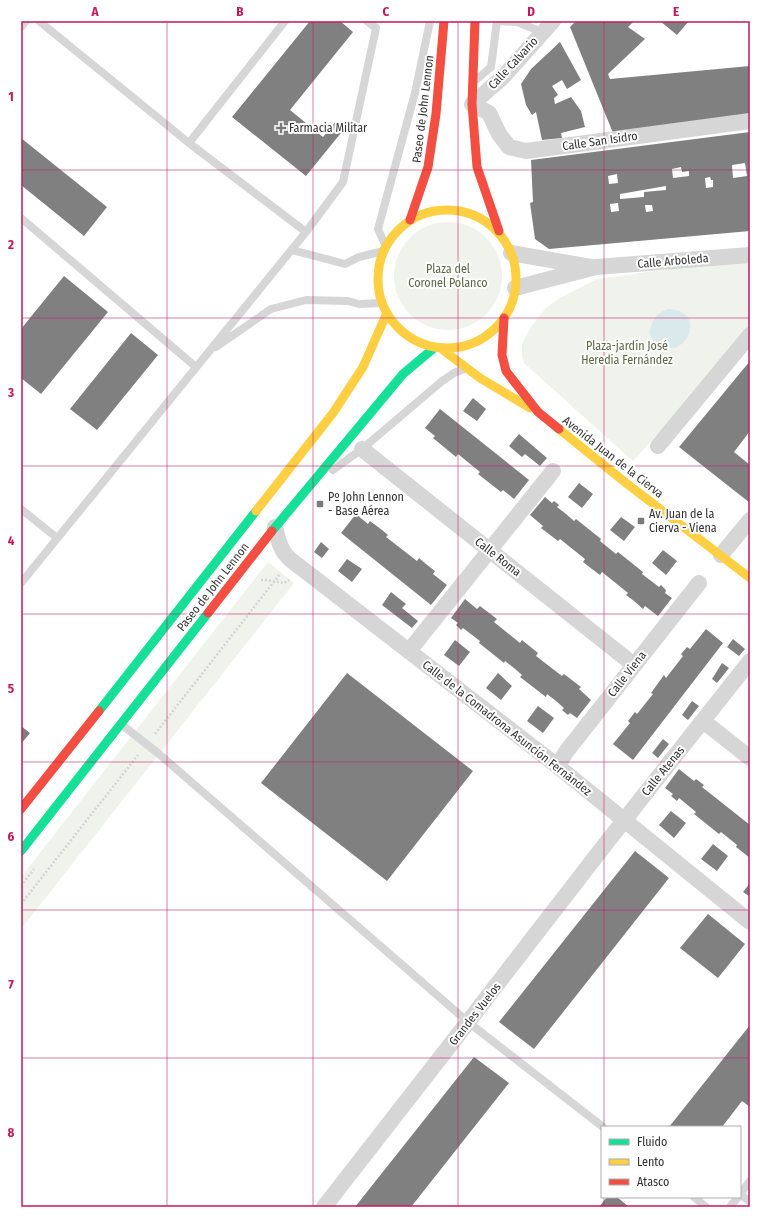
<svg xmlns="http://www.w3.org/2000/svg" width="771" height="1228" viewBox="0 0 771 1228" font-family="'Fira Sans Condensed',sans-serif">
  <rect width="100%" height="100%" fill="#fff"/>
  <path fill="#f0f2ec" d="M394 276a54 54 0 1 1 108 0a54 54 0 1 1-108 0Z
    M750,258v74l-117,129 -109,-98 -2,-7v-12l9,-17 14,-18 13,-10 39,-20z
    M268,562l26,21 -273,346v-52z"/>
  <path fill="#d9e9ec" d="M668,309c44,2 14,57 -12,34 -3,-2 -5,-7 -7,-10 4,-14 6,-19 19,-24z"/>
  <path fill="#808080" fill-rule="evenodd" d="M310,21h30l13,11 -63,78 33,27 13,-16 9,7 -39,48 -74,-59z
    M576,21h58l-6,6 17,12 -37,35 2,5 140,-13v48l-137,19 -43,-106z
    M660,21h29l-12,14z
    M560,42l21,38 -14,9 -5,-9 -10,6 6,9 -4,3 1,6 16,-7 10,14 4,16 -24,6 1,5 -20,2 -6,-28 -4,3 -6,-10 -5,-21 10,-15z
    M750,132v99l-201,18 -14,-10 -5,-36 3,-1 -2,-42zM745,163l2,13 -14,2 -1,-13zM681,167l1,5 7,-1v5l-16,2 -1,-9zM617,174l1,9 -9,1 -1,-8zM710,177l1,3h2v7l-7,1 -1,-10zM666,186v4l-22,2v5l-24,2v-5zM618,203l1,8 -8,1 -1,-8zM645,205h7l1,6 -7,1z
    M21,138l86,69 -23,29 -63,-51z
    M64,276l44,36 -67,82 -20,-16v-49z
    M131,333l27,22 -61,75 -27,-21z
    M750,361v70l-16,21 16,13v38l-71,-56z
    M473,398l13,11 -9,12 -14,-10z
    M440,409l89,71 -15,19 -11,-9 -2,2 -23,-18 2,-2 -22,-18 -2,3 -23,-19 2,-2 -10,-8z
    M519,434l28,24 -7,8 -15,-12 -3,3 -13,-11z
    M579,483l14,11 -11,14 -14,-11z
    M545,497l7,6 2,-2 5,4 -2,2 9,7 8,7 2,-2 25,20 -1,2 16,13 2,-2 25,20 -1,2 17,13 2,-2 5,5 -1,3 7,5 -14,18 -13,-10 -2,3 -9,-8 -8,-6 2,-2 -26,-21 -2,3 -8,-6 -9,-7 2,-3 -25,-20 -2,2 -17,-13 2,-2 -13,-11z
    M356,514l12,10 2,-3 12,9 6,5 -2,2 31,24 2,-3 7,6 9,7 -2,3 14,11 -16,20 -90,-72z
    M621,517l14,10 -11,14 -14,-11z
    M321,542l8,7 -7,9 -8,-6z
    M663,550l14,11 -11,14 -14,-12z
    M347,559l15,10 -10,13 -14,-11z
    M391,592l15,12 -4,4 16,13 -6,7 -30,-23z
    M465,599l12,10 3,-3 17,13 -3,3 26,21 2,-3 16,13 -2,3 26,20 2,-2 17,13 -2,2 12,11 -14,18 -7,-5 -2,2 -6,-5 2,-2 -8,-7 -9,-7 -1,3 -26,-20 2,-2 -8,-7 -9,-7 -1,2 -25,-20 1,-2 -17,-13 -2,2 -5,-5 2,-2 -7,-5z
    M706,629l17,14 -90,117 -20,-16 17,-21 -2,-2 7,-9 2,2 16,-20 -2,-1 13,-18 2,3 17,-22 -2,-2 6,-7 3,2z
    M733,639l12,10 -6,7 -12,-9z
    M455,640l15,12 -11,14 -15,-11z
    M722,663l7,5 -12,15 -5,-4z
    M347,673l126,98 -86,110 -126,-98z
    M498,673l14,13 -11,14 -15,-12z
    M692,701l7,5 -11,14 -6,-5z
    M538,706l16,12 -11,15 -16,-12z
    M21,726l9,7 -9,11z
    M663,739l6,5 -11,14 -6,-5z
    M679,769l15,12 2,-2 8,6 -2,2 48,38v33l-14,-11 1,-2 -16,-13 -2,2 -25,-20 2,-2 -17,-14 -2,3 -6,-5 2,-2 -8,-6z
    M671,811l15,12 -12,15 -15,-13z
    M713,844l15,12 -11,15 -16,-12z
    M635,851l34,27 -135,171 -35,-27z
    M750,883v14l-7,-5z
    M708,914l37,30 -27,34 -38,-30z
    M750,1025v82l-8,-6 -20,26h-53z
    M474,1057l35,26 -98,124h-56z
    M607,1197h10l12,10h-30z"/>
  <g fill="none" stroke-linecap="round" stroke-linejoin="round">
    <path stroke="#d4d4d4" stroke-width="2.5" stroke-dasharray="2 2" stroke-linecap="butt" d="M261,580h6l17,3 5,-3
      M155,734l125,-160
      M21,886l13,-17
      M21,904l117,-149"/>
    <path stroke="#d6d6d6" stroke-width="8" d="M498,21l19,1 25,10
      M21,27l5,-6
      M477,79l14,-12 6,-46
      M189,143l96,-122
      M21,218l175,149
      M306,232l37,-50 33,-154 -9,-7
      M386,247l-8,-18 37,-136 15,-72
      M292,250l53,14 14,-7 25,-6
      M216,347l55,-38 35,-9 42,1 11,3 23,-1
      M333,470l29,-21 79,-67 13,-9 10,-4
      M21,509l36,29
      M21,583l285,-351 -117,-89 -150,-122
      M121,724l38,30 309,268 135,105
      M740,1194l10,-13
      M740,1194l10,8
      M694,1197l12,10
      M730,1207l8,-10"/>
    <path stroke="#d6d6d6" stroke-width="16" d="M553,21l-50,56 -31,27 17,9 10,21 10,13 17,4 224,-30
      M511,253l80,14
      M515,288l81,-21 154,-12
      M658,446l92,-111
      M362,449l272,216
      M275,527c3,13 6,25 16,33l265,205 194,157
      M721,555l29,-35
      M409,651l144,-180
      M703,721l47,37
      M558,766l8,-14 133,-169
      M324,1207l144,-185 139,-180 143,-181"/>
    <path stroke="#16e098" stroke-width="9" d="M272,531l131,-157 31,-26
      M99,711l157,-200
      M21,851l187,-238"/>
    <path stroke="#ffcf43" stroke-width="9" d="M378 279a69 69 0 1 1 138 0a69 69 0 1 1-138 0Z
      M443,350l37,28 50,30
      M559,429l67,54 124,95
      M256,511l77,-98 30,-46 23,-52"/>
    <path stroke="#f24e42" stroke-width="9" d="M475,21l-3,83 5,63 22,64
      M410,220l18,-53 8,-53 8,-93
      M504,318l-2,37 4,16 32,41 21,17
      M208,613l64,-82
      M21,809l78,-98"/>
  </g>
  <path fill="none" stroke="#c2185b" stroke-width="1" stroke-opacity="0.55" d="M167,21v1186M313,21v1186M458,21v1186M604,21v1106M21,170h729M21,318h729M21,466h729M21,614h729M21,762h729M21,910h729M21,1058h729M604,1197v10"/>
  <g fill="#7a7a7a" stroke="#fff" stroke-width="1.5">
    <path d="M279 122h4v4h4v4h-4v4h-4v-4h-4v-4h4z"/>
    <rect x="316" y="500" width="8" height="8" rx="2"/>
    <rect x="637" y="517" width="8" height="8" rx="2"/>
  </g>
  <g text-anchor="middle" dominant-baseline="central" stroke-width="4" stroke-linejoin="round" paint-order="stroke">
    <g font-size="12" fill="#323232" stroke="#fff">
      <text transform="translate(513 63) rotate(-47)">Calle Calvario</text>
      <text transform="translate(423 109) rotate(-83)">Paseo de John Lennon</text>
      <text transform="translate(600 141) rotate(-8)">Calle San Isidro</text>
      <text transform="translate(673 261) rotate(-5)">Calle Arboleda</text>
      <text transform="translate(613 457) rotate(38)">Avenida Juan de la Cierva</text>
      <text transform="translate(498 557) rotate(38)">Calle Roma</text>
      <text transform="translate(213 587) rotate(-52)">Paseo de John Lennon</text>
      <text transform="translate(627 674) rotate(-52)">Calle Viena</text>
      <text transform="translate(507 728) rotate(38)">Calle de la Comadrona Asunción Fernández</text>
      <text transform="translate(663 771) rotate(-51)">Calle Atenas</text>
      <text transform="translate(475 1014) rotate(-52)">Grandes Vuelos</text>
    </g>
    <g font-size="12" fill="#323232" stroke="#fff" text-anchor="start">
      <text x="289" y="128">Farmacia Militar</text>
      <text x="328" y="497">Pº John Lennon<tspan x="328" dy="14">- Base Aérea</tspan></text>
      <text x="649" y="514">Av. Juan de la<tspan x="649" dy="14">Cierva - Viena</tspan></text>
    </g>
    <g font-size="12" fill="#5c6944" stroke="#fff">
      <text x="448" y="269">Plaza del<tspan x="448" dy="14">Coronel Polanco</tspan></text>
      <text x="627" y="346">Plaza-jardín José<tspan x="627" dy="14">Heredia Fernández</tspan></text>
    </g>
  </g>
  <rect width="771" height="1228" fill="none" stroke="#ffffff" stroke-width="44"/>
  <rect x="601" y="1126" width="140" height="72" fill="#ffffff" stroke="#adadad"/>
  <rect x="609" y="1139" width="20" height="6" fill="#16e098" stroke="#adadad"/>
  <text x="637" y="1146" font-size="12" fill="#323232">Fluido</text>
  <rect x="609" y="1159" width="20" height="6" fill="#ffcf43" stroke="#adadad"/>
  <text x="637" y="1166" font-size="12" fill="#323232">Lento</text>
  <rect x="609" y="1179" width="20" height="6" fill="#f24e42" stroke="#adadad"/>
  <text x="637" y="1186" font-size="12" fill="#323232">Atasco</text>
  <rect x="22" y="22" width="727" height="1184" fill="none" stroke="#c2185b" stroke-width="1.5"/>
  <g font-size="13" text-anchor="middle" font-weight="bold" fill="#c2185b">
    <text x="95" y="16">A</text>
    <text x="240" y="16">B</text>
    <text x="386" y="16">C</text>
    <text x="531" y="16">D</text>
    <text x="676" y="16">E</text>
    <text x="11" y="101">1</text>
    <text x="11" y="249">2</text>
    <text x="11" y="397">3</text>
    <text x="11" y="545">4</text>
    <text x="11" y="693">5</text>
    <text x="11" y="841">6</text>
    <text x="11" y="989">7</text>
    <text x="11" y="1137">8</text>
  </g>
</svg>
